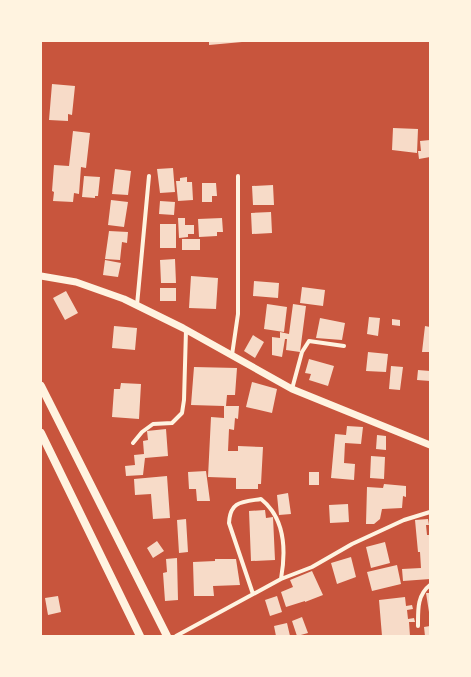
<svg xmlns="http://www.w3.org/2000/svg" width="471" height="677" viewBox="0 0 471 677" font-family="Montserrat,sans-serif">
  <rect width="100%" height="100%" fill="#c8553d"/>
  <path fill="#f7dbc8" d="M209,41h33v1l-33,3z
    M52,84l23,2 -3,29 -4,-1v7l-19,-1z
    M393,128l25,1 -1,24 -25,-3z
    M73,131l17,2 -4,35 -5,-1 -2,27 -5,-1 -1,9 -20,-1 1,-9 -2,-1 2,-26 15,1z
    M430,140v17l-11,2 -1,-8h3l-1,-10z
    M173,168l2,24 -15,1 -3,-24z
    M115,169l16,2 -3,24 -16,-1z
    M84,176l16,1 -2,19h-3v2l-13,-1z
    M187,177v5h5l1,18 -15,1 -2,-20h4v-3z
    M202,183h14l1,13h-5v6h-10z
    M273,185l1,20h-21l-1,-19z
    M111,200l17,2 -4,25 -16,-2z
    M160,201l15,1 -1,13 -15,-1z
    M271,212l1,21 -20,1 -1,-21z
    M178,218h7v7h9v9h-6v3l-9,1z
    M222,218l1,14h-6v4l-18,1 -1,-18z
    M160,224h16v24h-16z
    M109,231l19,1 -1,11 -5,-1 -2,18 -15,-1z
    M182,239h18v11h-18z
    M175,259l1,24h-15l-1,-23z
    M105,260l16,3 -3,14 -15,-2z
    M191,276l27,2 -2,31 -27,-1z
    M254,281l25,2 -1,15 -25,-2z
    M302,287l23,3 -2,16 -23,-3z
    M160,288h16v13h-16z
    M66,291l12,22 -13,7 -12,-22z
    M267,304l20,3 -3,25 -20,-3z
    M293,304l13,2 -6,46 -14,-2 1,-11h-2l-3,18 -10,-2v-18l8,1v-6l9,2z
    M369,317l11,1 -2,18 -11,-2z
    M320,318l25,5 -3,17 -26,-2z
    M392,319l8,1v6l-8,-1z
    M114,326l23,2 -2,22 -23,-2z
    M425,326l5,1v25h-8z
    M253,335l11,7 -9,16 -11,-7z
    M368,352l20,2 -2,18 -20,-1z
    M309,359l25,7 -6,20 -19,-6 2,-6 -6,-1z
    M391,366l12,1 -3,23 -11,-1z
    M194,367l43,1 -2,27h-8l-1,11h13l-1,13 -3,-1 -1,12 -5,-1 -1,22h10v-5l25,1 -2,37h-3v5h-22v-11l-28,-1 3,-60 13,1v-12l-33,-1z
    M418,370l12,1v10l-13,-1z
    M252,382l25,7 -5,24 -26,-6z
    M121,383l20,1 -2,35 -27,-2 2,-28h6z
    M347,426l16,1 -2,17 -16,-1 -1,20 11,1 -1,16 -23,-2 4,-44 11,1z
    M166,429l2,27 -23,2 -2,17 -17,1 -1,-10 10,-1 -1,-10 10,-1 -1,-13 5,-1 -1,-9z
    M377,435l9,1v14l-10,-1z
    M371,456l14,1 -1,22 -14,-1z
    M206,471l4,30h-13l-1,-12h-7l-1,-17z
    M309,472h10v13h-10z
    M167,476l3,42 -17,1 -2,-25 -16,1 -1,-16z
    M384,484l22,2v11l-3,-1 -1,12 -20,1 -2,10 -6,5h-8l1,-37 16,1z
    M288,493l3,21 -12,1 -2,-20z
    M348,504l1,18 -19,1 -1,-18z
    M265,510l1,8 7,-1 2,43 -24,1 -2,-50z
    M186,519l2,33 -9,1 -2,-33z
    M428,519l1,6h-3l1,10h3v44l-27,2 -1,-12 19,-1 -1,-16h-2l-3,-32z
    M157,541l7,10 -11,7 -6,-10z
    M385,542l5,21 -19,5 -5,-21z
    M351,557l5,20 -19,7 -6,-21z
    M177,558l1,42 -13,1 -2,-28 4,-1 -1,-13z
    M215,559h21l4,26 -27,1 1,10h-20l-1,-34 22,-1z
    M397,565l4,19 -29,7 -5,-19z
    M312,571l11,24 -18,7v-1l-19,6 -5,-15 12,-5 -3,-7z
    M426,593h4v18l-1,1z
    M58,596l3,16 -13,3 -3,-17z
    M277,596l5,16 -12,4 -5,-16z
    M405,597l1,9 6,-1 1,4 -6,1 1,9 6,-1 1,4h-6l1,14h-28l-3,-36z
    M302,617l6,16 -11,3 -5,-15z
    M287,623l3,13h-14l-2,-10z
    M430,626v10h-5l-1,-9z"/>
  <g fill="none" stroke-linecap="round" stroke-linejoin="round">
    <path stroke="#fff3e0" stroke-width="4" d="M137,305l12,-129
      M232,355l6,-41v-138
      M292,389l10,-37 7,-11 35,5
      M133,443l9,-11 11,-8 19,-1 10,-10 2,-13 2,-70
      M253,594l-24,-71c1,-22 13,-21 32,-24 24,19 25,52 20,80
      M418,626c0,-16 -1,-31 12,-41
      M176,636l105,-57 31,-12 40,-23 52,-24 26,-8"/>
    <path stroke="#fff3e0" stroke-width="7" d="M41,276l35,6 48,17 59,29 109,61 138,56"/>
    <path stroke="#fff3e0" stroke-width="8" d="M41,386l126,250
      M41,433l99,203"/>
  </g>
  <rect width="471" height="677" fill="none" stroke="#fff3e0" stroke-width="84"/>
</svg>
